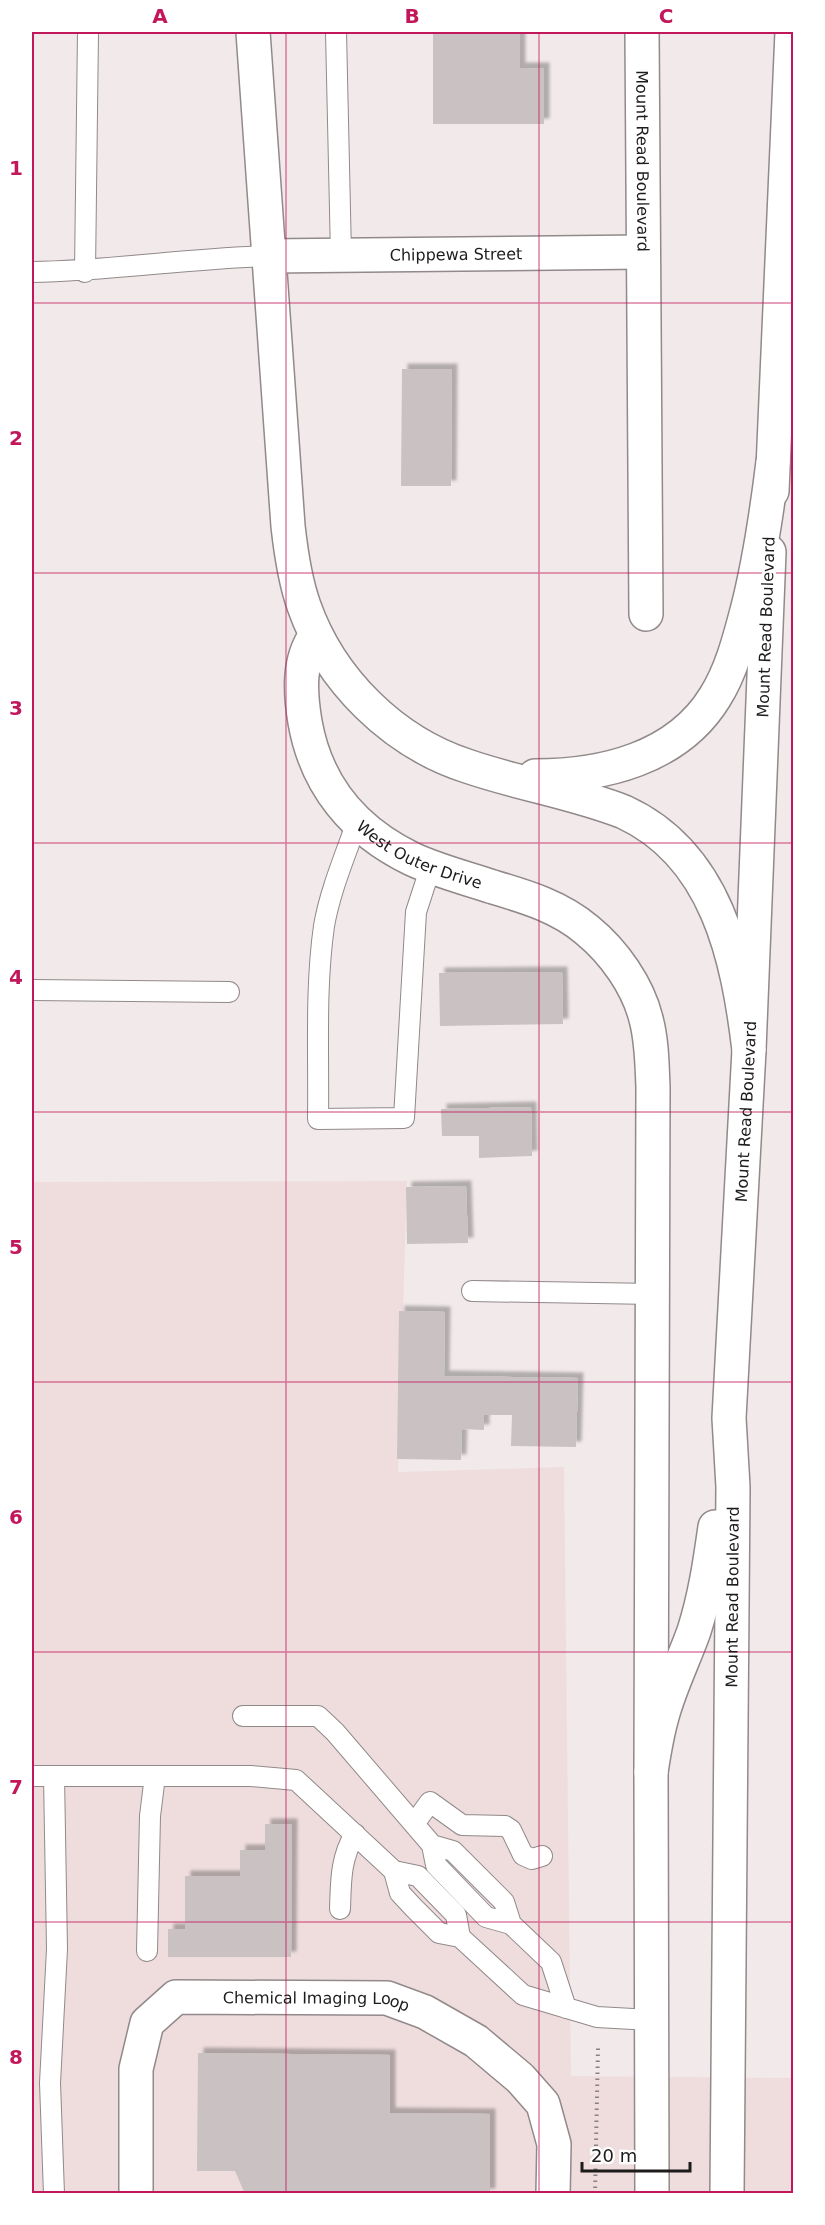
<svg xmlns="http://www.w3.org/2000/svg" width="825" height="2225" viewBox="0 0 825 2225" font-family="'DejaVu Sans',sans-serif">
  <defs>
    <filter id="shadow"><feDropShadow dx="5.5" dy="-5.5" stdDeviation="1.5" flood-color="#0004"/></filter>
  </defs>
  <rect width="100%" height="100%" fill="#f2eaea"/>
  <path fill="#efddde" d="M407,1181l-9,291 166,-5 7,609 222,2v115h-761v-1011z"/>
  <path fill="#c9c1c2" filter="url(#shadow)" d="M433,32h87v36h24v56h-111z
    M402,369h50l-1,117h-50z
    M562,972l1,52 -123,2 -1,-53z
    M531,1107l1,49 -53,2v-22h-37l-1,-27z
    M466,1186l2,57 -61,1 -1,-57z
    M399,1311l46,1 -1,64 134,2 -2,69 -65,-1 1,-31h-28v15l-22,-1 -1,31 -64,-1z
    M265,1824h27l-1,133h-123v-28h17v-53h55v-26h25z
    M198,2053l192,2v58l100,1v80h-245l-10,-23h-38z"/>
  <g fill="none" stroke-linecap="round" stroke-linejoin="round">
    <defs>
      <path id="service" d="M336,32l5,223
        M32,272c79,-1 157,-14 236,-16
        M85,272l3,-240
        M357,822c-12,34 -27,69 -33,104 -9,63 -5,129 -6,193l86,-1 12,-206 15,-46
        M32,990l197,2
        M472,1291l182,3
        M243,1716h75l17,16 97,113
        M32,1776h219l45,4 98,91 24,5 38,39 4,22 -21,-4 -25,-25 -14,-15 -6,-22
        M414,1824l16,-22 32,23 43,1 6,4 12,25 9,4 10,-3
        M340,1909c1,-27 0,-50 15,-75
        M511,1924l-7,-22 -51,-51 -21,-6 4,20 50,52 25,7 40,38 15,46
        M460,1937l63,58 74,22 54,3
        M147,1951l3,-135 5,-40
        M54,2194l-4,-111 7,-134 -3,-173"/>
      <g id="minor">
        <path id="s1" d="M642,32l4,582"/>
        <path id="s2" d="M268,256l375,-4"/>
        <path id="s3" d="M316,635c-18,25 -16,57 -11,87 11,63 49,109 107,137 26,12 54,19 81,28 34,10 67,20 94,43 27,22 51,56 59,89 6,22 6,46 7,68l-2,685 1,422"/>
        <path id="s4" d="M136,2194v-125l11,-46 29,-26 211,1 38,14 51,29 44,37 23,26 11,40 -1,50"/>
      </g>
      <g id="secondary">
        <path d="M772,491l20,-459"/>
        <path d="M651,1772c3,-20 6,-39 12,-59 8,-28 21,-54 31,-82 11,-34 16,-69 21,-104"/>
        <path id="s5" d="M727,2194l6,-707 -4,-69 20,-368 20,-498"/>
      </g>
      <path id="trunk" d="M253,32l35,494c3,27 7,55 16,80 26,74 89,136 163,160 52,18 106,26 157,46 93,43 114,146 125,238
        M535,776c67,0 142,-17 180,-79 17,-27 25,-60 33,-90 12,-48 19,-96 25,-145"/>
    </defs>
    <use href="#service" stroke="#91898a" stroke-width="22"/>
    <use href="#minor" stroke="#91898a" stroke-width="36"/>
    <use href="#secondary" stroke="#91898a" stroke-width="36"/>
    <use href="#trunk" stroke="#91898a" stroke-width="36"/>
    <path stroke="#878282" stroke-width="4" stroke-dasharray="1.5 4.5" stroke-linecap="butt" d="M595,2194l3,-146"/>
    <use href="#service" stroke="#fff" stroke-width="20"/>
    <use href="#minor" stroke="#fff" stroke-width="33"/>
    <use href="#secondary" stroke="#fff" stroke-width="33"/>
    <use href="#trunk" stroke="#fff" stroke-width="33"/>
  </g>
  <path fill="none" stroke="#c2185b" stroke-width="1.5" stroke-opacity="0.55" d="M286,32v2162M539,32v2162M32,303h762M32,573h762M32,843h762M32,1112h762M32,1382h762M32,1652h762M32,1922h762"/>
  <g text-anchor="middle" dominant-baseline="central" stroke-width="6" stroke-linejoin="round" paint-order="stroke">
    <g font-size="16" fill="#1e1b1b" stroke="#fff">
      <text stroke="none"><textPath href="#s1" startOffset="129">Mount Read Boulevard</textPath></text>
      <text stroke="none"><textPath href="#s2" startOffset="188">Chippewa Street</textPath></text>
      <text transform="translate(766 627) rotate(-88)">Mount Read Boulevard</text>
      <text stroke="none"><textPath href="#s3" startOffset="276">West Outer Drive</textPath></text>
      <text stroke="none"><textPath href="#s5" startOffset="1083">Mount Read Boulevard</textPath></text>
      <text stroke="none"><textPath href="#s5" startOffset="597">Mount Read Boulevard</textPath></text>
      <text stroke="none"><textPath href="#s4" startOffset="352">Chemical Imaging Loop</textPath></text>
    </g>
  </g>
  <rect width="825" height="2225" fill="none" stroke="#ffffff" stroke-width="66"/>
  <path d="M582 2162v9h108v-9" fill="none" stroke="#1e1b1b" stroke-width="3"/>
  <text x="591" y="2162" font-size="18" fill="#1e1b1b" stroke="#ffffff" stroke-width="4.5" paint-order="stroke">20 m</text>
  <rect x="33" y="33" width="759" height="2159" fill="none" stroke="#c2185b" stroke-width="2"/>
  <g font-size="20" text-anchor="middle" font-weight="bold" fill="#c2185b">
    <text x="160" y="23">A</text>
    <text x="412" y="23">B</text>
    <text x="666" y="23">C</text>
    <text x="16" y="175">1</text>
    <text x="16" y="445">2</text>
    <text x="16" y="715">3</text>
    <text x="16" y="984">4</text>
    <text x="16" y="1254">5</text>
    <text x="16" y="1524">6</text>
    <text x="16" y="1794">7</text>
    <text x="16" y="2064">8</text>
  </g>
</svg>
